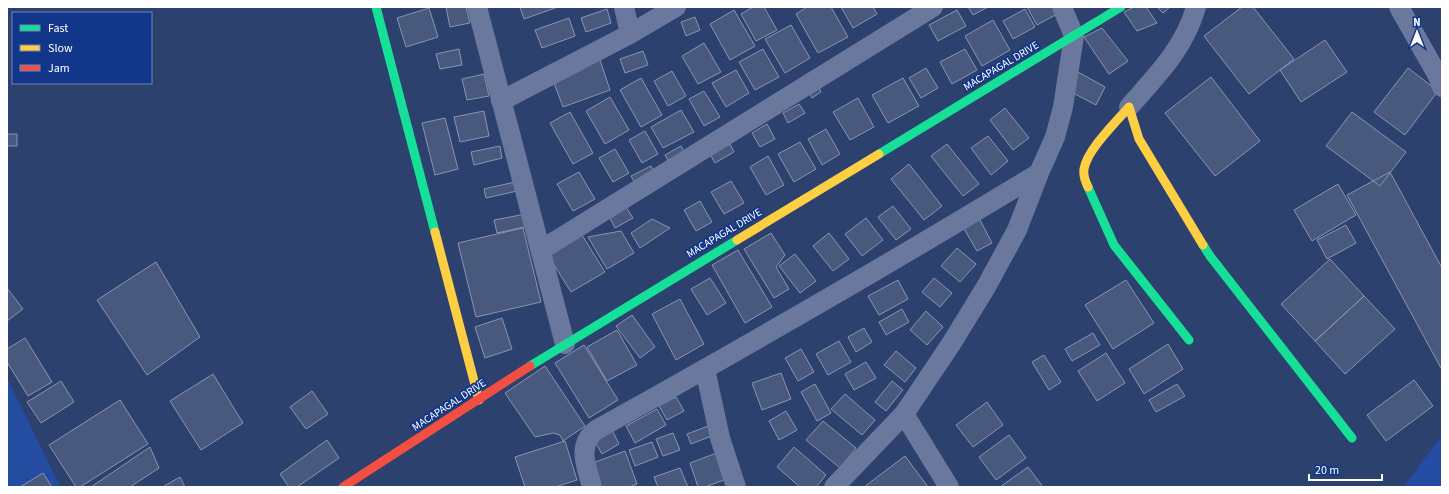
<svg xmlns="http://www.w3.org/2000/svg" width="1449" height="494" viewBox="0 0 1449 494" font-family="'Source Sans 3',sans-serif">
  <rect width="100%" height="100%" fill="#2d416f"/>
  <path fill="#244ca1" d="M7,378l53,108 -1,1h-52z
    M1442,435v52h-39z"/>
  <path fill="#48597d" stroke="#8895b2" d="M446,7h20l4,16 -20,4z
    M520,7h38l-34,12z
    M753,7h11l13,23 -21,11 -15,-27z
    M807,7h24l17,30 -30,16 -22,-39z
    M841,7h32l4,7 -24,14z
    M968,7h20l-15,8z
    M1027,7h31l3,5 -24,13z
    M1134,7h12l11,16 -20,8 -13,-19z
    M1157,7h13l-7,6z
    M1242,7h11l41,52 -45,35 -45,-58z
    M429,8l9,29 -32,10 -9,-29z
    M607,9l4,14 -25,9 -5,-14z
    M1025,9l10,18 -22,12 -10,-18z
    M734,10l21,36 -25,14 -20,-36z
    M957,10l9,16 -28,15 -9,-16z
    M695,17l5,13 -14,6 -5,-14z
    M569,18l6,18 -33,12 -7,-18z
    M993,20l17,30 -28,16 -17,-30z
    M791,25l19,33 -25,15 -20,-34z
    M1102,28l26,33 -19,13 -25,-37z
    M1325,40l22,32 -46,30 -21,-32z
    M704,43l17,29 -23,12 -16,-28z
    M459,49l3,16 -22,4 -4,-15z
    M763,49l16,28 -24,13 -16,-28z
    M965,49l12,21 -25,14 -12,-22z
    M643,51l5,14 -23,8 -5,-14z
    M600,60l10,30 -47,17 -11,-29z
    M926,68l12,20 -17,10 -12,-20z
    M1408,68l30,23 -33,44 -31,-23z
    M736,70l13,23 -23,14 -14,-24z
    M672,71l14,25 -18,10 -14,-25z
    M1078,72l27,15 -9,18 -25,-13z
    M484,74l5,22 -22,4 -5,-21z
    M1211,77l49,64 -45,35 -50,-63z
    M641,78l21,37 -21,12 -21,-37z
    M903,78l16,28 -31,17 -16,-28z
    M817,84l4,8 -9,6 -5,-9z
    M704,91l16,26 -16,9 -15,-27z
    M610,97l19,33 -24,14 -19,-33z
    M858,98l16,29 -24,13 -17,-28z
    M799,104l6,9 -17,10 -5,-10z
    M1005,108l24,30 -16,12 -23,-30z
    M681,110l13,22 -31,16 -12,-21z
    M484,111l5,25 -29,6 -6,-25z
    M570,112l23,41 -20,11 -23,-41z
    M1352,112l54,40 -26,34 -54,-40z
    M445,118l13,51 -23,6 -13,-52z
    M767,124l8,15 -15,8 -8,-14z
    M826,129l14,25 -18,11 -14,-26z
    M645,131l13,23 -16,9 -13,-23z
    M7,134h10v12h-10z
    M988,136l20,25 -17,14 -20,-27z
    M800,142l16,27 -22,13 -16,-28z
    M730,144l4,8 -19,11 -5,-9z
    M947,144l32,40 -16,12 -32,-40z
    M500,146l2,12 -28,7 -3,-13z
    M681,146l6,11 -16,9 -6,-11z
    M615,149l14,24 -16,9 -14,-24z
    M768,156l16,29 -18,10 -16,-28z
    M909,164l33,42 -18,14 -33,-41z
    M651,166l6,10 -20,11 -6,-11z
    M579,172l16,27 -22,12 -16,-27z
    M1390,172l52,96v102l-95,-175z
    M731,181l13,22 -20,11 -13,-22z
    M515,182l2,9 -31,7 -2,-9z
    M1338,184l18,31 -44,26 -18,-31z
    M700,201l12,21 -16,9 -12,-21z
    M893,206l18,23 -15,11 -18,-23z
    M626,207l7,11 -18,10 -6,-12z
    M526,214l3,12 -32,7 -3,-13z
    M866,218l17,22 -21,16 -17,-22z
    M979,218l13,25 -15,8 -14,-24z
    M652,219l18,9 -30,20 -9,-15z
    M1346,225l10,18 -29,16 -10,-19z
    M523,228l18,74 -65,15 -18,-74z
    M621,231l13,22 -27,16 -19,-32z
    M771,233l14,22 -9,12 13,22 -15,9 -30,-49z
    M829,233l20,26 -16,12 -20,-25z
    M582,235l23,37 -34,20 -23,-37z
    M957,248l19,16 -16,18 -19,-16z
    M738,250l34,57 -27,16 -33,-58z
    M795,254l21,27 -16,12 -21,-27z
    M1330,259l34,37 -49,45 -34,-37z
    M156,262l44,75 -53,38 -50,-75z
    M710,278l16,25 -19,12 -16,-26z
    M934,278l18,15 -12,14 -18,-15z
    M898,280l10,19 -29,16 -11,-19z
    M1126,280l28,43 -41,26 -28,-44z
    M7,288l16,21 -16,12z
    M1364,296l31,33 -50,45 -30,-33z
    M680,299l24,45 -28,16 -24,-46z
    M902,309l7,13 -23,13 -7,-13z
    M926,311l17,16 -16,18 -17,-15z
    M632,315l23,32 -15,11 -24,-32z
    M502,318l10,31 -27,9 -10,-31z
    M864,328l8,14 -16,10 -8,-15z
    M617,330l20,35 -30,16 -20,-34z
    M1093,333l7,12 -28,16 -7,-12z
    M25,338l27,44 -24,14 -21,-34v-13z
    M839,341l12,21 -23,13 -12,-21z
    M1168,344l15,25 -39,25 -15,-25z
    M584,345l34,55 -29,18 -34,-55z
    M801,349l13,23 -16,9 -13,-23z
    M896,351l20,17 -11,14 -21,-17z
    M1106,353l19,30 -28,18 -19,-30z
    M1044,355l17,27 -12,8 -17,-28z
    M866,362l10,16 -22,12 -9,-16z
    M545,366l40,60 -22,15 -3,-6 -7,-2 -18,4 -30,-44z
    M781,373l10,26 -29,11 -10,-27z
    M213,374l30,49 -42,27 -31,-49z
    M1414,380l19,26 -47,35 -19,-26z
    M61,381l13,21 -33,21 -14,-21z
    M892,381l11,9 -17,21 -11,-9z
    M815,384l16,29 -14,8 -16,-29z
    M1177,384l8,12 -29,16 -7,-12z
    M312,391l16,23 -22,15 -16,-22z
    M845,394l30,26 -13,15 -31,-26z
    M676,397l8,14 -17,9 -8,-14z
    M120,400l28,44 -68,43h-4l-27,-42z
    M987,402l16,23 -30,22 -17,-22z
    M657,409l9,16 -31,18 -9,-17z
    M786,411l11,19 -18,10 -10,-19z
    M823,421l33,27 -16,20 -34,-28z
    M711,425l3,10 -23,9 -4,-10z
    M611,428l8,16 -17,10 -9,-16z
    M673,433l7,17 -17,6 -7,-17z
    M1009,435l17,23 -30,22 -17,-23z
    M327,440l12,18 -42,29h-8l-9,-13z
    M565,441l12,39 -22,7h-30l-10,-30z
    M652,442l6,15 -23,9 -6,-16z
    M150,447l9,21 -29,19h-39z
    M794,447l32,28 -10,12h-16l-23,-20z
    M625,451l12,33 -8,3h-31l-8,-23z
    M722,451l10,26 -27,10h-7l-8,-24z
    M905,456l23,31h-64z
    M1028,467l15,20h-43z
    M680,468l8,19h-30l-4,-10z
    M43,473l9,14h-32z
    M180,477l5,10h-20l-1,-1z"/>
  <g fill="none" stroke-linecap="round" stroke-linejoin="round">
    <path stroke="#69789c" stroke-width="20" d="M477,7l88,337
      M624,7l6,27
      M1399,7l39,69 4,11
      M501,101l129,-67 46,-27
      M1129,107c28,-32 55,-58 67,-100
      M541,250l392,-243
      M705,369l15,69 16,49
      M904,414l45,73
      M592,487c-5,-20 -16,-41 4,-57 149,-83 297,-168 443,-257
      M834,487l70,-73 47,-70 35,-57 31,-57 22,-57 16,-36 8,-30 11,-71 -12,-29"/>
    <path stroke="#16e098" stroke-width="9" d="M376,7l59,225
      M879,154l242,-147
      M1088,187l26,58 75,95
      M1203,245l7,11 142,182
      M530,366l207,-126"/>
    <path stroke="#ffcf43" stroke-width="9" d="M1088,187c-3,-6 -5,-11 -4,-18 3,-19 32,-47 45,-62l10,32 64,106
      M435,232l44,168
      M737,240l142,-86"/>
    <path stroke="#f24e42" stroke-width="9" d="M343,487l187,-121"/>
  </g>
  <g text-anchor="middle" dominant-baseline="central" stroke-width="3.5" stroke-linejoin="round" paint-order="stroke">
    <g font-size="11" fill="#fff" stroke="#12368a">
      <text transform="translate(1001 66) rotate(-31)">MACAPAGAL DRIVE</text>
      <text transform="translate(724 233) rotate(-31)">MACAPAGAL DRIVE</text>
      <text transform="translate(449 405) rotate(-33)">MACAPAGAL DRIVE</text>
    </g>
  </g>
  <rect width="1449" height="494" fill="none" stroke="#ffffff" stroke-width="16"/>
  <rect x="12" y="12" width="140" height="72" fill="#12368a" stroke="#7186b9"/>
  <rect x="20" y="25" width="20" height="6" fill="#16e098" stroke="#7186b9"/>
  <text x="48" y="32" font-size="12" fill="#ffffff">Fast</text>
  <rect x="20" y="45" width="20" height="6" fill="#ffcf43" stroke="#7186b9"/>
  <text x="48" y="52" font-size="12" fill="#ffffff">Slow</text>
  <rect x="20" y="65" width="20" height="6" fill="#f24e42" stroke="#7186b9"/>
  <text x="48" y="72" font-size="12" fill="#ffffff">Jam</text>
  <g transform="translate(1417 32)" stroke="#12368a" stroke-width="3" paint-order="stroke">
  <path d="M0-3L7 15L0 10L-7 15Z" fill="#ffffff"/>
  <text y="-6" font-size="11" font-weight="bold" text-anchor="middle" fill="#ffffff">N</text>
  </g>
  <path d="M1309 474v6h73v-6" fill="none" stroke="#ffffff" stroke-width="2"/>
  <text x="1315" y="474" font-size="12" fill="#ffffff" stroke="#12368a" stroke-width="3" paint-order="stroke">20 m</text>
</svg>
